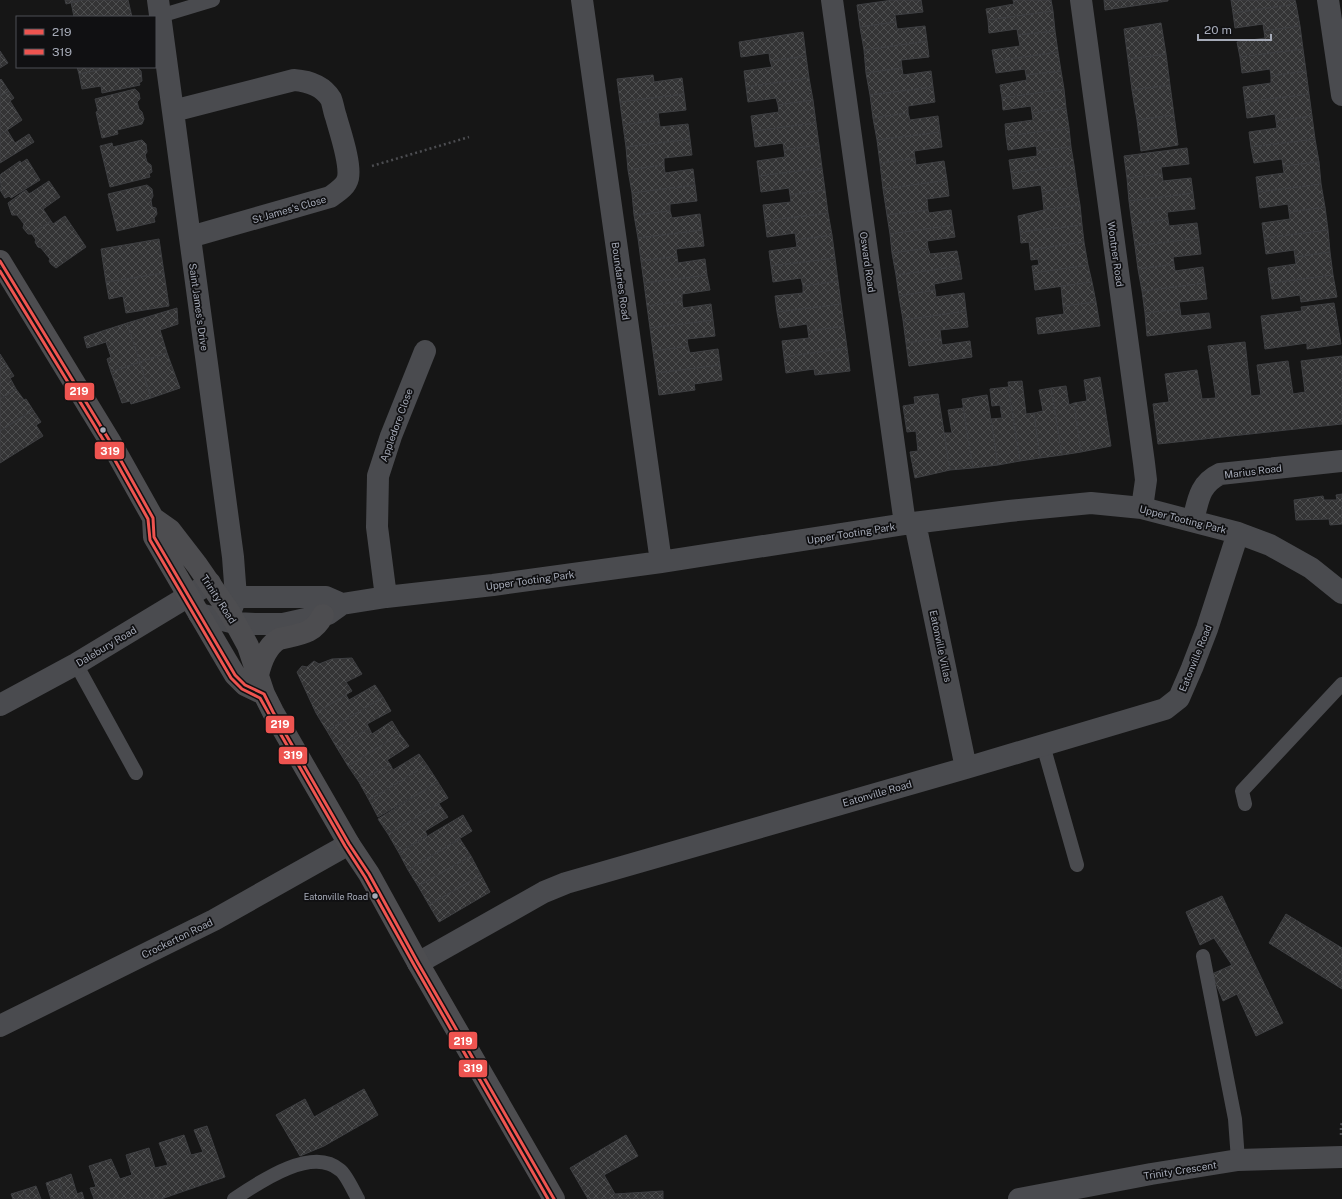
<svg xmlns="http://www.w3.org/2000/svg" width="1342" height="1199" viewBox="0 0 1342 1199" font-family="'Public Sans',sans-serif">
  <defs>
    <pattern id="building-cross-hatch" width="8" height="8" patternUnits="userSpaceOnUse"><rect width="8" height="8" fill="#343435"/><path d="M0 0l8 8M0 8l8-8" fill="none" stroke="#4e4f50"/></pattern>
  </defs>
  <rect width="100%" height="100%" fill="#161616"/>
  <path fill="url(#building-cross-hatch)" stroke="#3e3f42" d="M65,0h18l-17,4z
    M83,0h45l4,17h-58l-3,-15z
    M893,0h28l2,12 -28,3 1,7 -36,5 -3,-22z
    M1013,0h38l2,11 -65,9 -2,-11 28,-5z
    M1104,0h64v1l-63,9z
    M1231,0h64l1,4 -63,9z
    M1296,4l4,22 -36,5 -1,-7 -28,4 -2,-15z
    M1053,11l2,20 -37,4 -1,-6 -28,4 -1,-13z
    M896,22l1,7 28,-3 2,15 -63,9 -4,-23z
    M1161,23l5,31 -38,5 -4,-30z
    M1300,26l3,23 -63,8 -3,-15 28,-4 -1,-7z
    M1055,31l3,21 -64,9 -2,-11 28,-4 -2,-11z
    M803,32l3,24 -36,5 -1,-8 -28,4 -2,-15z
    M927,41l2,16 -28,3 1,8 -36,5 -2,-23z
    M1303,49l3,22 -35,5 -1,-7 -28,4 -2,-16z
    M0,51l8,12 -8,5z
    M1058,52l3,19 -35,4 -1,-6 -29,4 -2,-12z
    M1166,54l4,31 -38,5 -4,-31z
    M806,56l3,22 -63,9 -2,-16 28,-4 -2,-6z
    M77,67h36l-34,7z
    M113,67h24l4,4 1,10 -3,2 1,2 -38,8 -1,-7 -19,3 -3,-15z
    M902,68l1,7 28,-4 2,16 -63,8 -4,-22z
    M1061,71l3,18 -62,9 -2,-13 27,-5 -1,-5z
    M1306,71l3,23 -64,8 -2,-15 28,-4v-7z
    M653,75l1,7 28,-4 2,16 -64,8 -3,-23z
    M809,78l4,22 -35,5 -2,-7 -28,4 -2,-15z
    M1,79l8,12 -9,5v-16z
    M1170,85l4,30 -37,5 -5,-30z
    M933,87l2,15 -27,4v7l-35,5 -3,-23z
    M135,89l4,4 1,6 -3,3 2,7 3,3 2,7 -2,5 -25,6 1,4 -16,4 -6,-26 2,-1 -3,-12z
    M1064,89l2,19 -34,5 -1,-7 -28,4 -1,-12z
    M9,91l5,7 -4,3 12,19 -22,15v-39z
    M684,94l2,16 -28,3 1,7 -36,5 -3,-23z
    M1309,94l3,22 -36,5 -1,-7 -28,4 -2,-16z
    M813,100l3,23 -63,8 -2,-15 28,-4 -1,-7z
    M1066,108l3,20 -63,8 -1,-12 28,-4 -1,-7z
    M908,113l2,7 28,-4 2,16 -63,8 -4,-22z
    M1174,115l4,30 -37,6 -4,-31z
    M1312,116l3,23 -64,8 -2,-15 28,-4 -1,-7z
    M659,120l1,7 28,-3 2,15 -64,8 -3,-22z
    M816,123l3,22 -35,5 -1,-7 -28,4 -2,-16z
    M1069,128l2,19 -34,4 -1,-5 -28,4 -2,-14z
    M7,130l8,13 14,-9 5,8 -34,21v-28z
    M940,132l2,15 -28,4 1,7 -35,5 -3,-23z
    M690,139l2,16 -28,3v7l-36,5 -2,-23z
    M1315,139l4,23 -36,4 -1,-7 -28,4 -3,-16z
    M142,140l4,4 1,8 -2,3 2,7 4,3 1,7 -3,2 1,3 -40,10 -10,-41 12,-3 1,4z
    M819,145l3,23 -63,8 -2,-15 28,-4 -1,-7z
    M1071,147l3,18 -63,8 -2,-13 28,-4v-5z
    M1187,148l2,16 -28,3 1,7 -35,4 -3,-22z
    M915,158l1,7 28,-4 3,19 -64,9 -3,-26z
    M27,159l13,21 -29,18 -2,-2 -4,2 -5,-8 1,-3 -1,-11 1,-2 19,-13 1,2z
    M1319,162l2,22 -63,8 -2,-15 28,-4 -1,-7z
    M664,165l1,8 28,-4 2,16 -63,8 -4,-23z
    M1074,165l3,22 -35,5 -1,-7 -28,4 -2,-16z
    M822,168l3,22 -35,5 -1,-7 -28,4 -2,-16z
    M1162,174l1,7 28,-3 2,15 -64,8 -2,-23z
    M947,180l2,16 -22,3 1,11 -41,5 -4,-26z
    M49,181l11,16 -17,12 8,12 -19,13h-4l-5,-6 1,-4 -7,-9h-5l-4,-12 18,-13 3,4z
    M1321,184l4,23 -36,5 -1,-8 -28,4 -2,-16z
    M147,185l5,4 1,7 -2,4 1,7 4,1 1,6 -3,4 1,4 -38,9 -9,-37z
    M695,185l2,16 -27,3v7l-36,4 -2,-22z
    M1077,187l3,18 -36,5 -2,-18z
    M825,190l3,23 -63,8 -2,-16 28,-3 -1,-7z
    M1193,193l2,16 -28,3 1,7 -36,5 -3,-23z
    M1080,205l2,20 -62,7 -2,-16 26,-6z
    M1325,207l3,23 -64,8 -2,-15 28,-4 -1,-7z
    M928,210l1,3 22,-3 2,15 -63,9 -3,-19z
    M670,211l2,7 28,-4 2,16 -64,8 -4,-23z
    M828,213l4,22 -36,5 -1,-7 -28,4 -2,-16z
    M65,216l21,31 -30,21 -5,-4 -2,-3 1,-2 -9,-11 -3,-1 -3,-5 1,-2 -4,-6 19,-13 2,3z
    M1168,219l1,7 28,-3 2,15 -64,8 -3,-22z
    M953,225l2,12 -28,4 1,7 -36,5 -2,-19z
    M1082,225l2,17 -54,8 -1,-8 -8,1 -1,-11z
    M702,230l2,16 -28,3 1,7 -36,5 -3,-23z
    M1328,230l2,22 -35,5 -1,-7 -28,4 -2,-16z
    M832,235l3,23 -64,8 -2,-15 28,-4 -1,-7z
    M1199,238l2,16 -28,3 1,7 -36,5 -3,-23z
    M159,239l5,34 -58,9 -5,-33z
    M1084,242l4,23 -55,8 -1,-7 7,-1 -1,-6 -7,1 -1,-10z
    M928,248l2,6 27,-3 3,15 -64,9 -4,-22z
    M1330,252l3,23 -63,8 -2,-15 28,-4 -1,-7z
    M677,256l1,7 27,-4 2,16 -63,8 -3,-22z
    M835,258l3,23 -35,5 -2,-8 -28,4 -2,-16z
    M1174,264l1,7 28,-4 2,16 -63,8 -4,-22z
    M1088,265l4,17 -57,8 -2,-17z
    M960,266l2,13 -28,5 1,6 -36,6 -3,-21z
    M164,273l5,33 -43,7 -3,-17 -14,3 -3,-17z
    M707,275l3,15 -28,4v7l-35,5 -3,-23z
    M1333,275l4,22 -36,5 -1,-7 -28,4 -2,-16z
    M838,281l3,23 -64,8 -2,-16 28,-3v-7z
    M1092,282l4,20 -33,4 -2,-20z
    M1205,283l2,16 -28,3 1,7 -35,4 -3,-22z
    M935,290l1,7 28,-4 2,18 -63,9 -4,-24z
    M682,301l1,7 28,-4 2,16 -63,8 -3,-22z
    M1096,302l4,24 -62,8 -2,-16 28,-4 -1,-8z
    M1334,303l7,41 -34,5v-6l-42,6 -4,-33 41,-5 -1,-4z
    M841,304l3,22 -36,5 -1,-7 -27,4 -3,-16z
    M177,308l1,16 -18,6 7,23 -27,9 -13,-39z
    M1180,309l1,7 28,-3 2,15 -64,8 -2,-23z
    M966,311l2,16 -28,3 1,8 -35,5 -3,-23z
    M713,320l2,16 -28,3 1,7 -35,5 -3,-23z
    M127,323l13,39 -29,10 -4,-13 4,-2 -5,-15 -19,6 -3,-11z
    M844,326l3,22 -63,9 -2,-16 27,-3 -1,-7z
    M941,338l1,7 28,-4 2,16 -63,9 -3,-23z
    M1245,342l6,54 10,-1 -4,-30 31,-4 5,33 12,-2 -4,-31 41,-5v68l-184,20 -5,-40 16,-2 -4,-28 32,-4 5,29 14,-1 -8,-52z
    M688,346l2,7 28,-4 2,16 -64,8 -3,-22z
    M847,348l3,23 -35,4 -1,-6 -28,4 -2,-16z
    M167,353l13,35 -29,10 -11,-36z
    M0,354l7,11 -7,5z
    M140,362l11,36 -20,6 -1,-3 -8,2 -11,-31z
    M7,365l7,11 -4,2 6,11 -16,10v-29z
    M720,365l2,15 -28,4 1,6 -36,5 -3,-22z
    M1100,377l11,69 -30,6 -7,-49 13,-2 -3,-21z
    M1022,381l4,33 8,-1 6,45 -20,3 -12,-79z
    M1066,386l3,19 5,-2 7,49 -19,3 -11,-67z
    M1008,387l12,74 -22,4 -7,-46 11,-1 -2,-13 -8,1 -2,-17z
    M1051,388l11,67 -22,3 -6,-45 9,-2 -4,-21z
    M16,389l8,11 2,-1 7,11 -33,21v-32z
    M938,394l12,76 -35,8 -5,-26 8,-1 -2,-20 -9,1 -4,-26 12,-2 -1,-7z
    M987,395l11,70 -25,3 -11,-69z
    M963,408l10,60 -23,2 -6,-37h8l-4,-23z
    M33,410l8,12 -5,3 7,11 -43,27v-32z
    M1342,494v30l-12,1 -1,-6 -33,1 -2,-20 29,-4 1,4h13l-1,-5z
    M352,658l10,16 -16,8 6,9 -36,22 -19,-41 5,-6 5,1 7,-6 5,3 13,-5z
    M375,685l8,12 -56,34 -11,-18 30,-18 3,5z
    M383,697l8,14 -24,13 2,4 -32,20 -10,-17z
    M392,721l8,13 -52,32 -11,-18 32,-20 3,6z
    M400,734l9,12 -22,14 3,4 -31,18 -11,-16z
    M419,754l8,11 -58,35 -10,-18 31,-18 3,6z
    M427,765l11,17 -60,35 -9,-17z
    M438,782l10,16 -60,36 -10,-15z
    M439,804l9,13 -23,14 2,4 -28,18 -11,-19z
    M463,815l9,16 -64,39 -9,-17z
    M460,839l11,17 -53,30 -10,-16z
    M471,856l10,19 -52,30 -11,-19z
    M481,875l9,17 -51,30 -10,-17z
    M1222,896l61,127 -27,13 -19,-42 -14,7 -11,-27 20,-9 -18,-27 -14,7 -14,-33z
    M1286,914l56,34v41l-73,-46z
    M364,1089l14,26 -54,31 -24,10 -24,-41 29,-16 9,18z
    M207,1126l18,51 -64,22h-67l-4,-11 6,-1 -7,-21 22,-7 9,20 12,-4 -6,-20 23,-7 6,20 13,-3 -9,-22 25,-8 7,20 12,-3 -9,-22z
    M626,1135l12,21 -34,19 11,19 48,-3v8h-75l-18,-31z
    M71,1174l6,20 5,-2 2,7h-19l-7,-20z
    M58,1179l7,20h-14l-5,-16z
    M36,1186l5,13h-14l-3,-9z
    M24,1190l3,9h-14l-2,-5z"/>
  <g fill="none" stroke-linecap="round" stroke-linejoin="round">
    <path stroke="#4c4d51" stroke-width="2.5" stroke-dasharray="2 3" stroke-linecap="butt" d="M372,166l97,-29
      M1341,1135v-10l1,-2"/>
    <path stroke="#4a4b4f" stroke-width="14" d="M160,16l53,-16
      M76,664l60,109
      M1043,745l34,120
      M1245,804l-3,-13 100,-107
      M1203,956l32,163 3,41
      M234,1199c24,-16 78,-54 106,-29 6,4 14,22 18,29"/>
    <path stroke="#4a4b4f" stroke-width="22" d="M158,0l75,557 3,40 -6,16
      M582,0l79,562
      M832,0l73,524
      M1081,0l63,463 2,17 -4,28
      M1328,0l14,95
      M173,111l121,-31c14,1 29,6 37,19 2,5 3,13 5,18 4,15 15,46 12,61 -2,9 -11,14 -18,19l-140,40
      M1193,521c5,-20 6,-37 27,-47l122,-13
      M915,523l51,245
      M236,597h90l16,7
      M386,597l-9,-70 1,-51 13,-40 34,-85
      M199,614l36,9 20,1h28l45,-10 14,-10 44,-7 107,-12 168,-23 244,-38 104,-13 82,-8 51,5 96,25 32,12 41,23 31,25
      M0,705l76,-41 134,-81
      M418,963l126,-71 22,-9 400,-115 199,-59 14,-11 13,-30 15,-39 31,-96
      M0,1026l214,-106 135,-76
      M1019,1199l132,-25 87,-14 104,-3"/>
    <path stroke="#4d4d50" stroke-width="22" d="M0,261l111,182 42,75 17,12 27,35 33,48 18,33 16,48 9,18 76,132 20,30 49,89 136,236
      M153,518l1,19 72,123 9,15 10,10 19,9
      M258,675c3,-13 9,-29 21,-36 20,-5 34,-4 44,-24"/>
    <defs>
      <path id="bus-1" d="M0,261l111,182 42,75 1,19 81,138 10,10 19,9 9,18 76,132 20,30 49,89 136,236"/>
      <path id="bus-2" d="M0,271l107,175 41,73 2,21 81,138 11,11 18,9 9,16 76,132 20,31 49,88 134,234"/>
    </defs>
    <use href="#bus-1" stroke="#101012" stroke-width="6"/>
    <use href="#bus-2" stroke="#101012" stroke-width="6"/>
    <use href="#bus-1" stroke="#ee5450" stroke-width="3"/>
    <use href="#bus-2" stroke="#ee5450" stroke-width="3"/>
  </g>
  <g fill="#a6abb8" stroke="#101012" stroke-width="1.5">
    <circle cx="103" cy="430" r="3.5"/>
    <circle cx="375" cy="896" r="3.5"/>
  </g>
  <g text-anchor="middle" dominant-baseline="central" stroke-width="3.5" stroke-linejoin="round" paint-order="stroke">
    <g font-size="9" fill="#a6abb8" stroke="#101012" text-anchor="end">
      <text x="368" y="896">Eatonville Road</text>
    </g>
    <g font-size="10" fill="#a6abb8" stroke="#101012">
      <text transform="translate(289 209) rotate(-16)">St James's Close</text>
      <text transform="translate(1116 254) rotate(82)">Wontner Road</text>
      <text transform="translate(868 262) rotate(82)">Osward Road</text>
      <text transform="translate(621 281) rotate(82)">Boundaries Road</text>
      <text transform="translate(199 307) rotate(82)">Saint James's Drive</text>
      <text transform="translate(396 425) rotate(-70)">Appledore Close</text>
      <text transform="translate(1253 471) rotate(-7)">Marius Road</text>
      <text transform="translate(1183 519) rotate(14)">Upper Tooting Park</text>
      <text transform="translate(851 533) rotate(-9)">Upper Tooting Park</text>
      <text transform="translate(530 580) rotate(-8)">Upper Tooting Park</text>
      <text transform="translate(219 599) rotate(57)">Trinity Road</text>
      <text transform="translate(106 646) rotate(-31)">Dalebury Road</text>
      <text transform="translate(941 646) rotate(78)">Eatonville Villas</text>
      <text transform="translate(1195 658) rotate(-68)">Eatonville Road</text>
      <text transform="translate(877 793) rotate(-16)">Eatonville Road</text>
      <text transform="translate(177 938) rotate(-26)">Crockerton Road</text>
      <text transform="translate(1180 1170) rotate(-9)">Trinity Crescent</text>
    </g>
  </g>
  <g stroke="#101012" stroke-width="1.5">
    <rect x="64" y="382" width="31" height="19" rx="4" fill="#ee5450"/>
    <rect x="94" y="441" width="31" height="19" rx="4" fill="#ee5450"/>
    <rect x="265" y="715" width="30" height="19" rx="4" fill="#ee5450"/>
    <rect x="278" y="746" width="30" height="19" rx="4" fill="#ee5450"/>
    <rect x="448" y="1031" width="30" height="19" rx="4" fill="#ee5450"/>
    <rect x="458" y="1059" width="30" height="19" rx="4" fill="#ee5450"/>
  </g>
  <g font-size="11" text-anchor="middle" font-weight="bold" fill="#fff">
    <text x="79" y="395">219</text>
    <text x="110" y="455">319</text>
    <text x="280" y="728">219</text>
    <text x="293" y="759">319</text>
    <text x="463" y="1045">219</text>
    <text x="473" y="1072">319</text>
  </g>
  <rect x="16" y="16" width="140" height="52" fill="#101012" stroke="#4c4e54"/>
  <rect x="24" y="29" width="20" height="6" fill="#ee5450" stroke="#4c4e54"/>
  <text x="52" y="36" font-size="12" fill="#a6abb8">219</text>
  <rect x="24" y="49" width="20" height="6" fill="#ee5450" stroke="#4c4e54"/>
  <text x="52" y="56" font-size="12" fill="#a6abb8">319</text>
  <path d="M1198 34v6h73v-6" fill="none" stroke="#a6abb8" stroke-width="2"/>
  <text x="1204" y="34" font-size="12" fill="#a6abb8" stroke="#101012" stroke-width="3" paint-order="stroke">20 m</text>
</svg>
